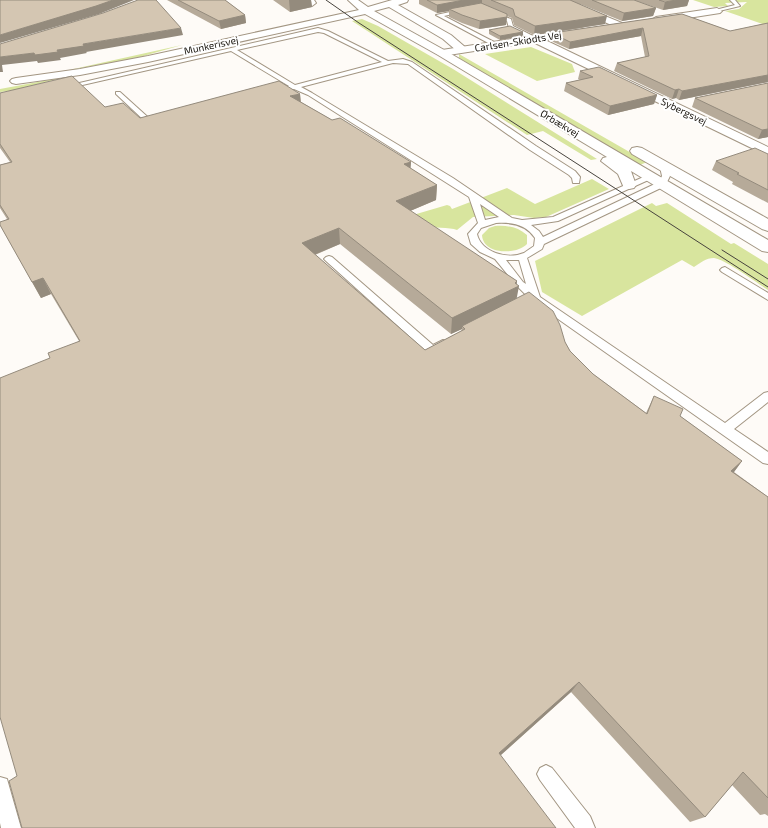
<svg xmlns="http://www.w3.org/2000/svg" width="768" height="828" viewBox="0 0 768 828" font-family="'Exo 2',sans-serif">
  <rect width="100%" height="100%" fill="#fefbf7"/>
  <path fill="#d8e59e" d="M693,0h75v26l-43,-15 14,-2 8,-7 -22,1 3,3 -14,1z
    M362,19l16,7 75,43 144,90 -6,1 -48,-29 -16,4 -175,-114z
    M182,45l-49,14 -75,13h2z
    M531,47l41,17 3,8 -38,9 -52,-27z
    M459,54l188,108 -7,3 -181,-107z
    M70,76l-60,15 -10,1v-3z
    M592,179l17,10 -63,28 -12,1 -20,-3 -41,2 -16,13c-7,-3 -25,-2 -35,-3l-9,-12 34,-10 3,1 2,3 55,-21 28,16z
    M652,203l4,3 11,-3 64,41 3,-1 34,21v26c-11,-7 -43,-31 -54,-32 -8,0 -14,5 -20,9l-12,-7 -100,56 -40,-24 -7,-31z
    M495,226c12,-1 23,1 32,9v9c-10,11 -44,11 -45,-9l7,-7z"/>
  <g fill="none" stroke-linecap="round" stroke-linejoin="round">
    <defs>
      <path id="service" d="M730,0h5l5,6 -25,6v-2l20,-5z
        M464,9l2,2 -22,5 52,27v2h-4l-56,-30z
        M491,12l20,7 2,7 24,12 -5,1 -23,-11 -2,-7 -16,-7z
        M318,28l10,3 60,30 15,-2 9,3 124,84 39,25 5,6 -1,6h-6l-1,-5 -3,-3 -39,-25 -122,-86 -15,-1 -92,24 11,6 141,85 59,40 10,2 31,-3 95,-42h3l4,2 -97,44 -27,4 8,6 4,6 116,-55 3,-6 -2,-9 1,-2h6l3,11 -5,10 -121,58 -2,5 -15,9 13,39 185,126 39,-30 4,-1v10l-34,27 34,23v12l-5,-1 -232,-163 -14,-14 -22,-27 -15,-7 -9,-8 -3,-10 10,-11 -9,-26 -161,-102 -14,-6 -21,4v-2l16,-5 -58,-35 -166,38 -3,-2zM318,32l6,1 58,29 -87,23 -58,-35zM480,204l19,13 -14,3zM496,223c15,-1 30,1 39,15l-1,8c-3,2 -7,5 -10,7 -17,7 -43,-1 -47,-19l4,-6zM506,260h13l7,24 -3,-2z
        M116,92h4l31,28 6,-1 3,2 -8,3h-4l-32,-30z
        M329,256l3,1 101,88 10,-5 4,1 1,3c-4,6 -13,11 -20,9l-102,-92 -2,-2 2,-2z
        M725,267l43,26v7l-46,-28 -2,-2 2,-2z
        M546,765l6,3 38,48 5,12h-20l-35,-48 -3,-6 3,-6z
        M0,777l7,2 14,49h-20l-1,-5z"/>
      <path id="minor" d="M304,0h10l2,3 -4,3z
        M554,0h12l56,23 2,2 -5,3 -3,-1z
        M717,8l5,3 -2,2 -64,10 -5,-3 5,-3z
        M581,28l3,1 2,2 -2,2 -39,7 223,107v9l-235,-114 -91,14 -5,-3 5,-3z"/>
      <path id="secondary" d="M348,0h10l10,7 24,-7h16l-1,2 -9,3 53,30 14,12 1,2 -1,2h-8l-14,-12 -54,-32 -15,4 72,40 322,189v12l-6,-1 -131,-80 5,14 -2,3 -5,1 -5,-1 -6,-14 -17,-13 2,-3 4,-1 -169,-102 -73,-41 -217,48 -68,13 -64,9 -4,-1 -2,-2 2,-2 4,-1 64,-9 68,-13 211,-46z
        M637,147l5,1 126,71v12l-6,-2 -130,-75 -2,-3 2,-3z"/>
    </defs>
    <use href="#service" stroke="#a39683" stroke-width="2"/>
    <use href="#minor" stroke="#a39683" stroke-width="2"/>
    <use href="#secondary" stroke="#a39683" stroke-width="2"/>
    <use href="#service" fill="#fff" fill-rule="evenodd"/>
    <use href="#minor" fill="#fff" fill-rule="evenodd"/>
    <use href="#secondary" fill="#fff" fill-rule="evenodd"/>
    <path stroke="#47433d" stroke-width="1" d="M326,0l33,23 409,264
      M722,250l46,29"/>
  </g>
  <path fill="#b6aa99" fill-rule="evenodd" d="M167,0h58l20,15 1,8 -25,6z
    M273,0h38l1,7 -22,5z
    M419,0h215l22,8 -3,8 -31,5 -42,-17 25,20 -71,11 -20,-10 -2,-7 -5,-2 -1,9 -27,4 -17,-6 -13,-6v-6l-12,2 -18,-9z
    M634,0h55l-2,6 -24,4z
    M682,14l48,17 38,-8v59l-89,18 -3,-2 -4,1 -58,-28 3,-8 28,-6 -4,-21 -72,13 -18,-8 1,-8z
    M489,30l34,2v4l-23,4 -11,-6z
    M580,71l77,24 -3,9 -46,11 -44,-24 2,-8 14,-3 -2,-1z
    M768,83v54l-10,2 -66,-32 3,-9z
    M0,93l105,14 35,11 160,-24 1,8 31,18 79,42 -1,6 27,17 -1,15 -26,11 107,70 -1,18 49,43 5,9 23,23 53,39 8,-17 26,20 62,45 -8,11 34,25v319l-3,-2 -5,1 -28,-30 -27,32 -15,5 -119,-130 -70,63 -484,21 33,-418 29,-17 -28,-47 -10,4 -41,-73 7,-6 -7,-11v-43l10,-3 -10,-14zM340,244l111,90 11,-5 -1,2 -36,19 -110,-95z
    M768,154v49l-36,-19 1,-2 -21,-12 4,-9z"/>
  <path fill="#948b7d" d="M113,0h21l-35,14 -99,29v-8z
    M289,0h22l1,7 -22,5z
    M464,0h18v5l-33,4v2l-12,2v-8z
    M676,0h13l-2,6 -24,4 2,-8z
    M656,8l-3,8 -31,5 2,-8z
    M245,15l1,8 -25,6 -2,-8z
    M607,16l-2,8 -71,11 1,-9z
    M507,17l-1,8 -27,4 1,-8z
    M181,28l2,7 -97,17 1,1 -27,5 1,2 -23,3 -1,-2 -35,4 1,7h-3v-15l57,-7 26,-6z
    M643,28l-2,8 -72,13 1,-7z
    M523,32v4l-23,4v-4z
    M768,75v7l-89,18 3,-9z
    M679,89l-3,9 -4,1 3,-9z
    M300,94l1,13 -11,-11z
    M657,95l-3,9 -46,11 2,-9z
    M768,129v8l-10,2 4,-9z
    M411,162l-1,15 -6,-13z
    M437,185l-1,15 -40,17v-16z
    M339,228l1,16 -36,15 -2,-16z
    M43,278l8,16 -10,4 -9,-16z
    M517,281l-1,6 3,-1 -3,16 -54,24v3l-11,5 1,-16z
    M742,461l-11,15v-5z
    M579,682l-8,10 -77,69 5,-8z"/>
  <path fill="#d4c6b2" stroke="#948b7d" d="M0,0h113l-17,6 -96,29z
    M138,0h18l25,28 -98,16 1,2 -27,4 1,2 -23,3 -1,-2 -34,4v-13l103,-31z
    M178,0h47l20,15 -26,6z
    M427,0h37l-27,5z
    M491,0h79l37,16 -72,10 -20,-10 -2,-7z
    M592,0h42l22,8 -32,5z
    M659,0h17l-11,2z
    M481,3l26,11v3l-27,4 -18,-6 -13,-6z
    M682,14l48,17 38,-8v52l-86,16 -3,-2 -4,1 -58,-27 32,-7 -6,-28 -73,14 -18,-9z
    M510,26l13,6 -23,4 -11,-6z
    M599,67l58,28 -47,11 -44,-23 27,-6 -13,-6z
    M72,76l33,31 18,-4 17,15 139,-37 21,13 -10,2 42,24 8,-2 71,44 -7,2 33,21 -41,16 121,80 -2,2 4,3 -67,32 -113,-90 -37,15 123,107 40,-21 -3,-3 67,-34 24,19 7,14 5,17 5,9 23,23 54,40 7,-18 29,13 -3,7 62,45 -11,10 37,26v301l-25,-26 -38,45 -126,-135 -80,71 57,75h-534l-13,-47 8,-5 -17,-59v-339l50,-20 -2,-5 32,-12 -37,-63 -11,4 -32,-57v-3l9,-3 -9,-14v-40l12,-3 -12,-18v-51z
    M768,83v46l-6,1 -67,-32z
    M755,148l13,6v36l-31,-16 2,-1 -23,-12z"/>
  <g text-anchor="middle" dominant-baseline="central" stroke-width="4" stroke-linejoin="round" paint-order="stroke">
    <g font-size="10" fill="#15110a" stroke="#fff">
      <text transform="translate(518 41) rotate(-9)">Carlsen-Skiødts Vej</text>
      <text transform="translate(211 45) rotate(-12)">Munkerisvej</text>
      <text transform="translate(684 111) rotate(26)">Sybergsvej</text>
      <text transform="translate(560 123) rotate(31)">Ørbækvej</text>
    </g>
  </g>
</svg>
